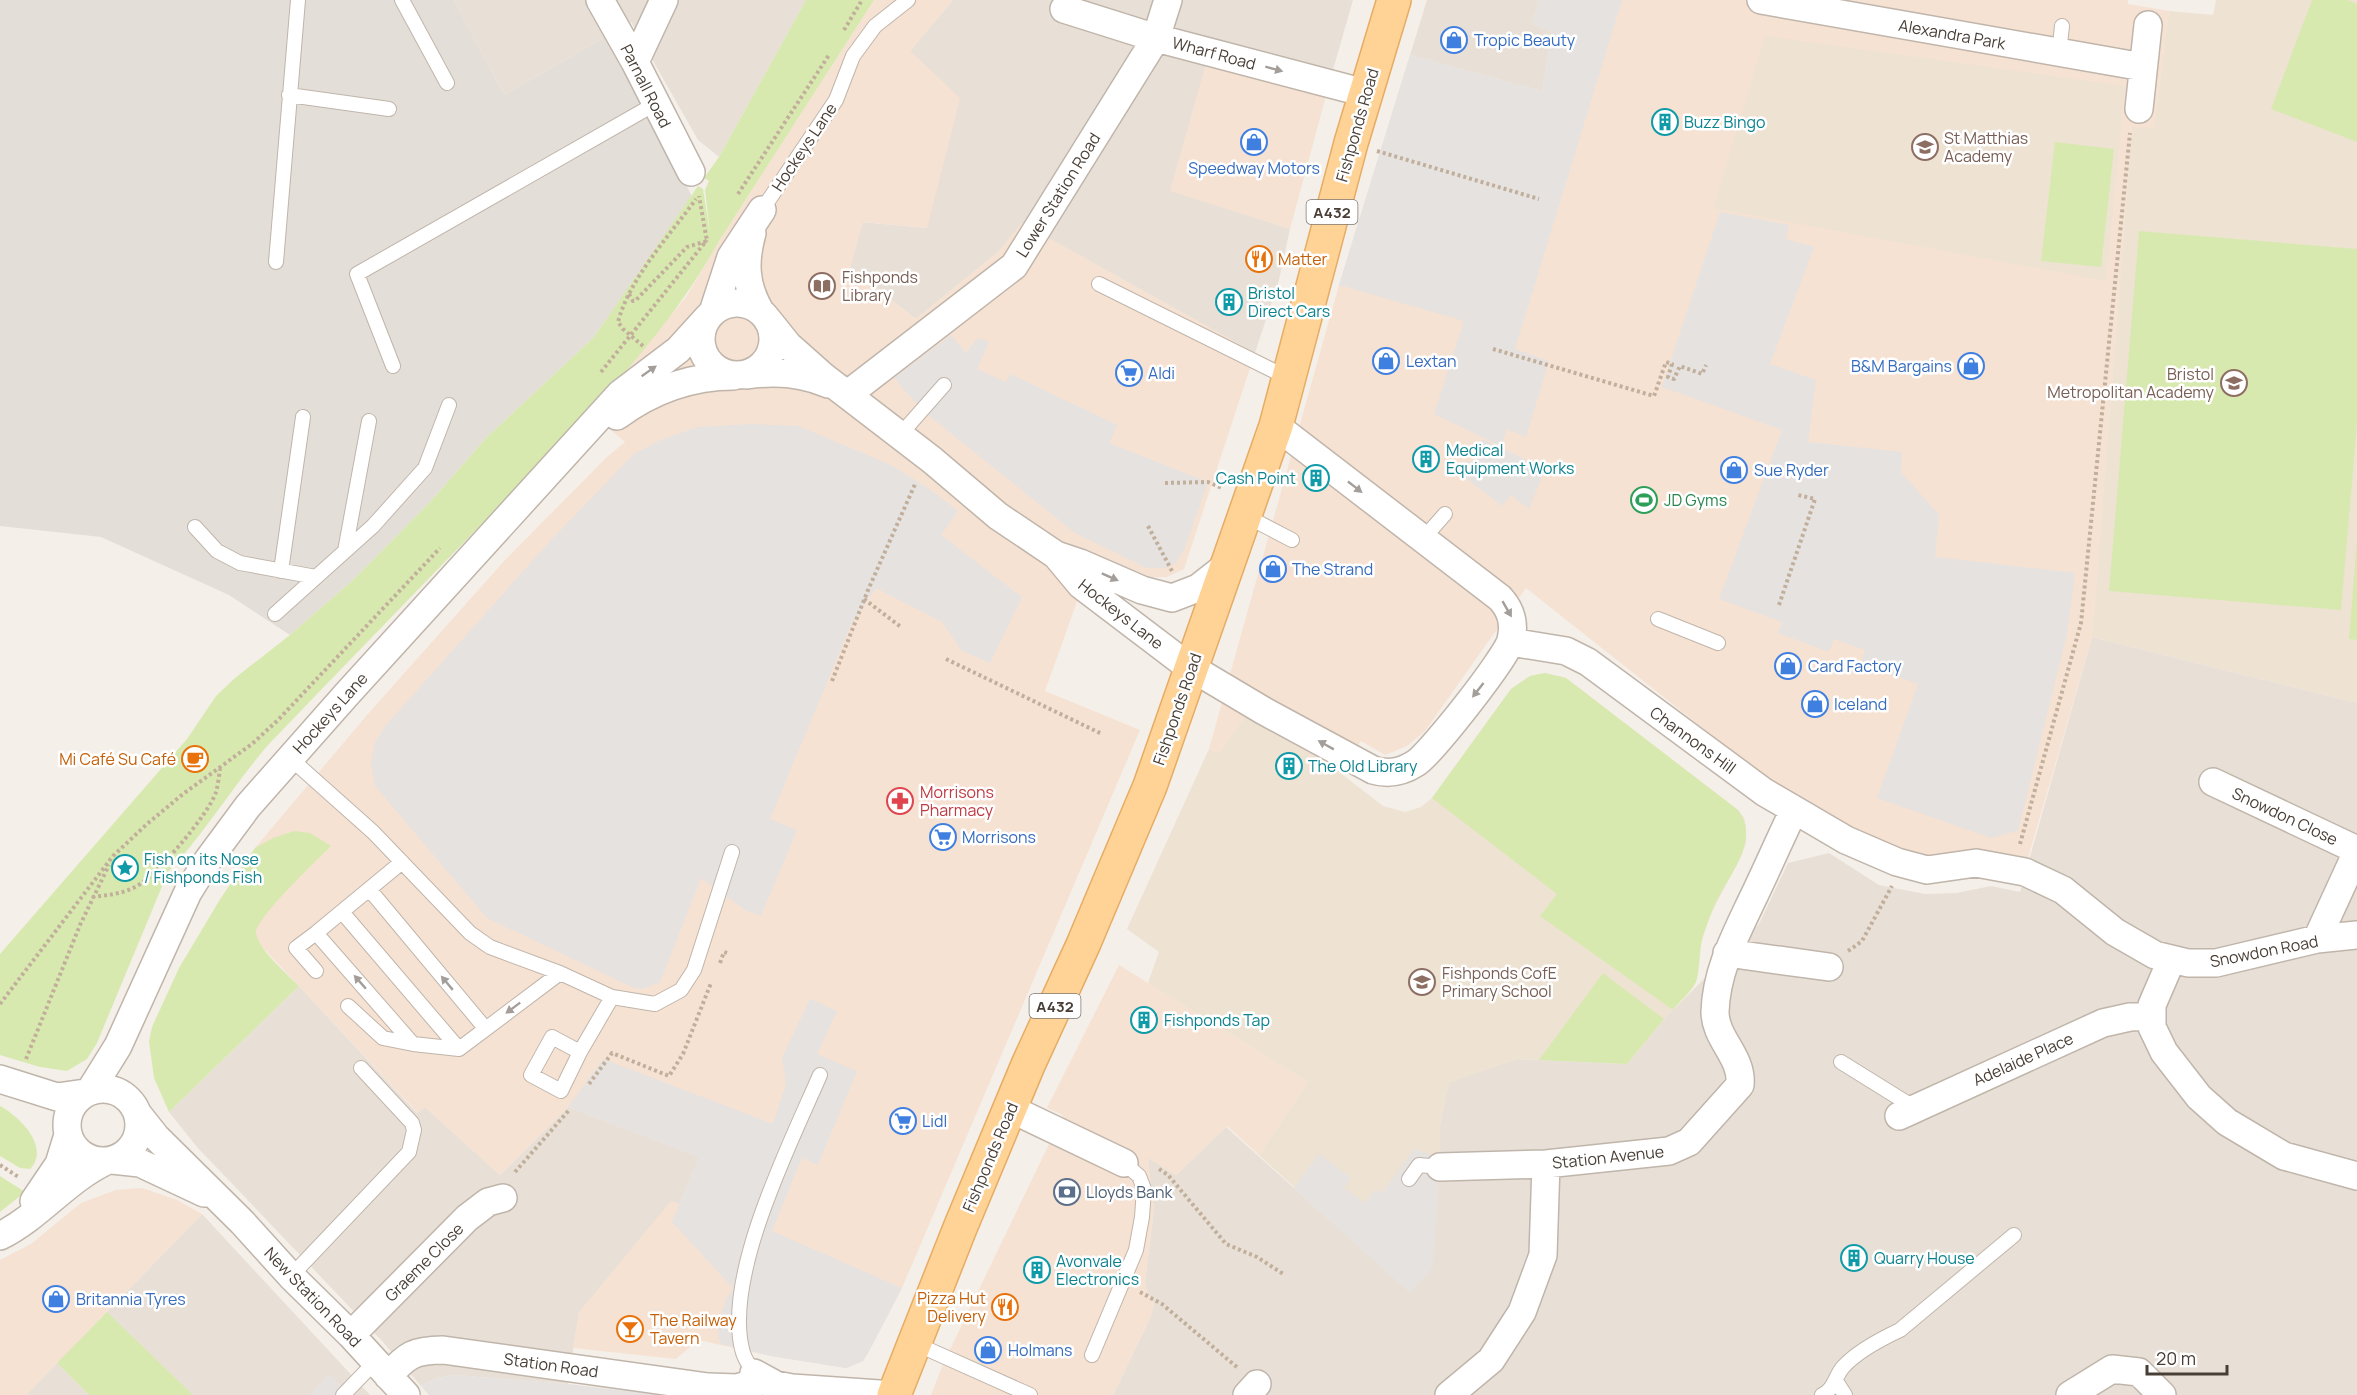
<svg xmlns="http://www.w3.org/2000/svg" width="2357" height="1395" viewBox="0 0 2357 1395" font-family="Manrope,sans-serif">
  <rect width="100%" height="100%" fill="#f4efe8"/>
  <path fill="#e8e0d6" d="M454,0h352l-87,157 -21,-17 -67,-118 -127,73z
    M953,0h400l-20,70 -121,-26 -41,146 119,39 -11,51 -24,73 -233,-129 -24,28 -82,67 -66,-51 12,-46 65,6 -17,-177z
    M1427,0h112l-7,24 20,8 -10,59 -132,-36z
    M2092,637l265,66v692h-1244l38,-79 3,-13 -7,-10 -2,-12 9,-72 -7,-52 29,18 50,-48 184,165 30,-125v-42l9,-43 68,-23 110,5 39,-47 93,-93 29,-61 41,-10 50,32 46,9 31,-1 35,-7 29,6z
    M299,986l118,127 8,-6 75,68 68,-68 132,50 -21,48 -100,107 -11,72 -113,-9 -18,3 -16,8 -39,-45 -185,-194 -28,-35z
    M202,1214l168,181h-344z"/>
  <path fill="#f6e2d3" d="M874,0h79l-43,51 50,47 -33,130 -64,-6 -13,46 66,51 82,-67 24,-29 233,130 -71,216 -17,8h-17l-56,-23 -49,137 95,39 -238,558 -34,65 -5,8 -17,7 -75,-12 -73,-16 -22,19 -103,-11 6,-36 92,-111 9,3 19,-47 -131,-50 -68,68 -75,-68 -7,6 -199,-212 36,-53 112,-133 138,-155 102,-103 18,-15 -35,-30 96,-115 33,-56z
    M1539,0h589v4l41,7 -15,118 -22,-1 -40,509 -66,228 -80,-10 -30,2 -20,-6 -95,-52 -49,-32 -226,-179 -101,143 -18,15 -22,9 -24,-14 -22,31 -90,-61 -30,44 -10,-6 130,-464 71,-230 132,36 10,-59 -20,-8z
    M1212,43l121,27 -43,159 -120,-38z
    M1119,965l189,117 -49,73 -32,-29 -51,49 -28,-17 6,51 -9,72 2,12 7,10 -3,13 -38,79h-182l13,-33 119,-247 -16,-7z
    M142,1188l35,12 25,14 -176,181h-26v-135l31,-16 50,-41 35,-13z"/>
  <path fill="#e4ded9" d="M0,0h454l50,95 101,-58 87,159 -98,141 -108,101 -55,63 -77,78 -64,56 -61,-40 -128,-58 -101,-11z"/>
  <path fill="#eee2d2" d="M2216,0h141v703l-265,-66 40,-510 22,1 15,-117 44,4z
    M1765,36l360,50 -19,195 -393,-73z
    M1545,673l21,5 172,132 6,8 2,9v15l-4,12 -33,63 -8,26 -5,39 -69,82 -110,-5 -68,24 -9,42v42l-8,101 -22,25 -151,-138 49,-73 -160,-99 11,-31 -32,-23 82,-180 10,5 30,-43 90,61 44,34 22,6 16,-5 11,-9 79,-109 19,-13z"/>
  <path fill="#d8e9b0" d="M806,0h68l-155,241c-55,99 -136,178 -214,259 -79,81 -158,163 -237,245 -35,41 -63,88 -100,127l-71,171 -10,16 -20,12 -27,-4 -40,-12v-101l187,-215 29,-43 19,-18 55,-43 64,-56 77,-78 55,-63 108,-101 104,-151 5,3 7,45 -5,-44 4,-9 -5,-3 15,-21z
    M2312,0h35l10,4v138l-86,-33z
    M2055,142l59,7 -13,118 -60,-6z
    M2139,231l218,18v175l-16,186 -232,-19z
    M2357,539v101l-8,-1z
    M1545,673l21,5 172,132c23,30 -9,65 -22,92 -5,11 -9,23 -13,34 -4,13 -3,36 -7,46 -4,9 -17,20 -23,28l-133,-94 17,-22 -125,-96 79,-109 19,-13z
    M294,831l16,2 21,13c-13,13 -76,73 -75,87 2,16 31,41 43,53l-130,126 -15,-34 -5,-37 3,-14 27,-59 40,-67 36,-53 18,-10z
    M1603,973l61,46 -37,45 -88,-4z
    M0,1106c19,10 51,41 30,63l-10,-1 -20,-12z
    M0,1176l25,16 -25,20z
    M107,1312l86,83h1h-105l-32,-32z"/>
  <path fill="#e5e2e0" d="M1539,0h83l-107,349 34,12 -23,76 -19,-8 -6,17 -67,-32 30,-93 -125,-36 71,-230 132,36 10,-59 -20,-8z
    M1720,212l69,13 -3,14 28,8 -44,117 46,16 -8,62 94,10 -1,20 38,43 -4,42 140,16 -8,61 -49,197 -27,7 -114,-40 41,-114 -57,-21 4,-13 -31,-11 -5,13 -51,-19 4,-11 -63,-23 63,-169 -120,-43z
    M951,335l15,18 12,-15 11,4 -12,27 29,13 4,-8 107,51 -8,18 99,39 -24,68 -8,13 -10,5h-19l-72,-35 -153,-123 -28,-32z
    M752,424l46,2 91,38 39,24 30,23 -17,24 81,62 -32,66 -28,-12 -20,-29 -66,-34 -25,37 -81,194 27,11 -36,86 -16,-6 -44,-32 -41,104 -17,7 -9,-1 -147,-70 -112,-132 -4,-23 4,-21 11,-17 164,-184 84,-87 26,-14 38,-13z
    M1482,439l63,30 -16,40 -18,-14 -9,11 -39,-30 -1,-7 4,-9 8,3z
    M810,999l27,12 -20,43 40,17 -39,94 -16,-7 -30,73 130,57 -34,65 -5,8 -17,7 -75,-12 -51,-12 -2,-14 3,-16 5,-15 7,-11 -61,-66 27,-65 -131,-50 35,-48 170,65 13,-41 -4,-26z
    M1414,1149l26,9v9l-8,101 -22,25 -116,-105 25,-34 32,24 -7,10 21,15 11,-14 6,4z
    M329,1374l21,21h-40z
    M455,1375l113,9 93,11h-232l-8,-9 16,-8z"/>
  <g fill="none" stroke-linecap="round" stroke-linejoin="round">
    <defs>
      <path id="lane" d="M402,0l45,83
        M2059,53l3,-27
        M289,95l100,14
        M762,210l74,-110 17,-44 22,-30 33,-26
        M276,262l22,-262
        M1099,284l189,94
        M393,366l-36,-92 298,-170
        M900,435l44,-50
        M1246,516l46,24
        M195,527l22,24 23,12 76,14
        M1423,539l22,-25
        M345,551l24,-130
        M281,571l22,-154
        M275,614l98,-88 52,-58 24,-63
        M1658,619l60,24
        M290,758l83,74 97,101 20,14 70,26 52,24 43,7 26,-14 13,-20 38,-118
        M402,862l-86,71 97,111 46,5 101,-76
        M369,889l116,139
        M342,912l117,137
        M316,971l-20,-23 20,-15
        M348,1006l35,32 30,6
        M580,1052l-28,-15 -21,38 30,16 19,-39 32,-55
        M1841,1062l74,46
        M1409,1179l10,-14 21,2
        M291,1276l118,-124 5,-22 -2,-7 -51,-55
        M914,1343l116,52
        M1092,1355l44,-105 6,-33 2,-28 -5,-13 -15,-13
        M754,1373c-5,-8 -10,-14 -12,-24 -18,-74 48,-205 78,-274
        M1836,1381l9,14
        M343,1395l32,-33
        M1822,1395c13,-6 13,-20 22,-29 13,-14 39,-28 56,-36l114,-95"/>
      <path id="street" d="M600,0l35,62 56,110
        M1761,0l382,67
        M1064,9l92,29 209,55
        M635,62l29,-62
        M2139,109l9,-84
        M752,233c-8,29 -7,52 8,78
        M701 339a36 36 0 1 1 72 0a36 36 0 1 1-72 0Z
        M713,312l18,-55 31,-47
        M768,320l20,25 36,32 108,83 66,56 58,39 24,8 62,27 30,8 26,-10 28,-22
        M747,375c27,-4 56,-2 81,9
        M848,394l166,-128 142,-228 12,-38
        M617,416c35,-26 73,-40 117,-40
        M1056,555l25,30 104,79 79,47 109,59c16,5 29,2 43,-7 16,-11 91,-106 95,-123 4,-17 0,-30 -11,-42l-224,-172
        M1511,642l55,9 22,11 176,130 82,48 51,22 30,8 49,-7 49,9 38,18 52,42 40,23 33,8h28l101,-24 40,-4
        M2213,782l144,68
        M2317,939l40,-87
        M1727,953l102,14
        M2171,961l-19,44v22l12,25 35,45 28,25 57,34 73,20
        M0,1079l57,18 28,-4
        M67 1125a36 36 0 1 1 72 0a36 36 0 1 1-72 0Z
        M90,1091l28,-45 70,-154 20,-32 40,-54 99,-112 273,-300 58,-44 30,-33
        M1011,1109l113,54
        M137,1113l19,24 86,85 49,54 60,59 55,60
        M1899,1116l204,-93 27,-6 21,-1
        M112,1160l28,3 64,30
        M1440,1167l106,-3 123,-13 20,-9 51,-57c3,-28 -25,-46 -25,-73 1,-41 21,-78 38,-114 14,-29 27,-59 41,-88
        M34,1201l25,-37 9,-29
        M0,1236c40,-20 66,-56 106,-75
        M351,1335l116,-117 21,-16 15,-4
        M754,1373l22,12 16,3 102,7
        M388,1376c19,-21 26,-26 55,-26l265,37 29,1 28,-8
        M1247,1395l10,-11
        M1449,1395l42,-35 31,-48 21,-57 3,-91
        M2070,1395l42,-26 27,3 23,23"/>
      <path id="primary" d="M894,1395l66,-167 68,-163 55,-120 67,-159 126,-360 75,-283 43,-143"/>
    </defs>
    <use href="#lane" stroke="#c0b5aa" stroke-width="16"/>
    <use href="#street" stroke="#c0b5aa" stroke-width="30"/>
    <use href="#primary" stroke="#e6ac64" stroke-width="36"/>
    <path stroke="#c2af9b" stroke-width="4" stroke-dasharray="3 3" stroke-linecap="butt" d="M844,30l18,-30
      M1377,151l162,48
      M738,194l91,-139
      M629,294l4,7 3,-1 51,-53 20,-6 -8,-45
      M643,346l-20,-17 -5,-7c11,-43 52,-87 78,-123
      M1493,349l161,47 12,-34 6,2 -4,13 6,2 6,-13 22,8 4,-9
      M601,372l106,-132
      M1165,483l43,-1 14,6
      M1148,526l24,45
      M864,599l37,28
      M1779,605l36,-106 -17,-4
      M946,659l156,75
      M832,681l36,-91 48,-108
      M2020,844l61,-221 49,-490
      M92,897c16,-2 31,-3 45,-11 20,-11 72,-72 79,-94 2,-7 3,-16 4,-23
      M1848,951l14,-10 30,-55
      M720,963l4,-11 3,1
      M0,1004l113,-148 34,-32 36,-30 69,-50 26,-24 162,-172
      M26,1059l54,-134 29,-60
      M589,1084l23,-31 57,23 14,-22 28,-71
      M0,1165l20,13
      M1159,1169l9,6 58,69 31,13 28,18
      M515,1172l55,-63
      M1140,1292l22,12 76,64"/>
    <use href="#lane" stroke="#fff" stroke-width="14"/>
    <use href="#street" stroke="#fff" stroke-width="27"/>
    <use href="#primary" stroke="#ffd296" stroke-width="33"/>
  </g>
  <defs><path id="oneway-solid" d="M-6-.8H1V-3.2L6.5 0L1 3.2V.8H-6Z" transform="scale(1.5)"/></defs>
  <g fill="#a49e9a">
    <use href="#oneway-solid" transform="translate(1274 69) rotate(15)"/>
    <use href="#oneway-solid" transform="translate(649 371) rotate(-35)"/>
    <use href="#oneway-solid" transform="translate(1355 487) rotate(38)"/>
    <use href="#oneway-solid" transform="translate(1110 577) rotate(24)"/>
    <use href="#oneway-solid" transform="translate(1507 609) rotate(60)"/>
    <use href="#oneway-solid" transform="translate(1478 690) rotate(128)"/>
    <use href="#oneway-solid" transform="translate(1326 745) rotate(-151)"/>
    <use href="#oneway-solid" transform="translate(360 982) rotate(-131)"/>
    <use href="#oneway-solid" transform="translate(447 983) rotate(-130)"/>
    <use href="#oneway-solid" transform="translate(513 1008) rotate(143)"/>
  </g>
  <defs>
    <symbol id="shop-ring" viewBox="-11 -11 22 22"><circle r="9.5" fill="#fff" stroke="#3f7fe0" stroke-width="1.5"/><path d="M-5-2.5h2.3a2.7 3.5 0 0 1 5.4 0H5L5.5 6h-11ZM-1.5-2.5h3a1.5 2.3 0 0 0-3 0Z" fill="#3f7fe0"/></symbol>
    <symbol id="building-ring" viewBox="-11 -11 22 22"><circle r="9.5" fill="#fff" stroke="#0f9aa8" stroke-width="1.5"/><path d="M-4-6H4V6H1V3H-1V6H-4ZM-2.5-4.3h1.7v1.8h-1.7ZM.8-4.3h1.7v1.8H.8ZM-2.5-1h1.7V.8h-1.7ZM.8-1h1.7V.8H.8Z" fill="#0f9aa8"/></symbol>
    <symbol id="school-ring" viewBox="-11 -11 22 22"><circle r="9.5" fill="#fff" stroke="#8d6e63" stroke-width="1.5"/><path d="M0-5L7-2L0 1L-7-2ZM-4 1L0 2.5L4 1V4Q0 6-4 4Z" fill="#8d6e63"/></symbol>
    <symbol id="restaurant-ring" viewBox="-11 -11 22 22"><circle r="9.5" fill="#fff" stroke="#e8710a" stroke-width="1.5"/><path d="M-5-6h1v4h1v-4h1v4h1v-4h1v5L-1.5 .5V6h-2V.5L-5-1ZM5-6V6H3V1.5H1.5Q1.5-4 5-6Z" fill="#e8710a"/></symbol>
    <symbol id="library-ring" viewBox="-11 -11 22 22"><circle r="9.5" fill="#fff" stroke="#8d6e63" stroke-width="1.5"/><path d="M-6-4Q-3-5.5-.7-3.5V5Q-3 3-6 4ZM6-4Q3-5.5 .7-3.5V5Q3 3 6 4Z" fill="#8d6e63"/></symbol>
    <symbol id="supermarket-ring" viewBox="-11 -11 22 22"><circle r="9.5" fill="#fff" stroke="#3f7fe0" stroke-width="1.5"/><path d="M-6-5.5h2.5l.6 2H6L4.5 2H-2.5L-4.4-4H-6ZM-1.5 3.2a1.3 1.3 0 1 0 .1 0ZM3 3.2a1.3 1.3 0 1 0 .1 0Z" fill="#3f7fe0"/></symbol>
    <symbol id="stadium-ring" viewBox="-11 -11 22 22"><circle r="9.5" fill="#fff" stroke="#2e9e5b" stroke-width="1.5"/><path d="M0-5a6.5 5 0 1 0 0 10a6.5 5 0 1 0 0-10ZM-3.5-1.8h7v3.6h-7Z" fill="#2e9e5b"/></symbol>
    <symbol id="cafe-ring" viewBox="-11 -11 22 22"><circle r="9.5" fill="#fff" stroke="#e8710a" stroke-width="1.5"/><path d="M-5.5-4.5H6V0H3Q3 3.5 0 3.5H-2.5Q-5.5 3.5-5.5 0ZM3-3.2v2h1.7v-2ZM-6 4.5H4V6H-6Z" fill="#e8710a"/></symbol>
    <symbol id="pharmacy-ring" viewBox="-11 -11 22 22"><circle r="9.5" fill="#fff" stroke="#e0444e" stroke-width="1.5"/><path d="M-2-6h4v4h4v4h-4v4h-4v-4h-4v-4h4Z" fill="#e0444e"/></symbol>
    <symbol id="sight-ring" viewBox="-11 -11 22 22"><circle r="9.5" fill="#fff" stroke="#0f9aa8" stroke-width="1.5"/><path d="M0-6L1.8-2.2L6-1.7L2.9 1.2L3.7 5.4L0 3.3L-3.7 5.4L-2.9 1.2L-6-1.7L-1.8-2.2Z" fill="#0f9aa8"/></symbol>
    <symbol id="bank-ring" viewBox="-11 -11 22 22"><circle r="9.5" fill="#fff" stroke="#5c6f8a" stroke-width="1.5"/><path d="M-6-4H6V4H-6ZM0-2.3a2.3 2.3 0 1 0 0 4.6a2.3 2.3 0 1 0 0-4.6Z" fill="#5c6f8a"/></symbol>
    <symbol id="bar-ring" viewBox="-11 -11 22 22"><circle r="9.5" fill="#fff" stroke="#e8710a" stroke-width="1.5"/><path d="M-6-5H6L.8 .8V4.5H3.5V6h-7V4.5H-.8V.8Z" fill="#e8710a"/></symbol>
  </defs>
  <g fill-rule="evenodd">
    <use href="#shop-ring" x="1439" y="25" width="30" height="30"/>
    <use href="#building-ring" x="1650" y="107" width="30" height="30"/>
    <use href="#shop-ring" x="1239" y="127" width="30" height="30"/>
    <use href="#school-ring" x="1910" y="132" width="30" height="30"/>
    <use href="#restaurant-ring" x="1244" y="244" width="30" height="30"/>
    <use href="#library-ring" x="807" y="271" width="30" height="30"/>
    <use href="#building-ring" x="1214" y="287" width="30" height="30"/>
    <use href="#shop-ring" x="1371" y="346" width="30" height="30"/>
    <use href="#shop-ring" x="1956" y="351" width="30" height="30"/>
    <use href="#supermarket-ring" x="1114" y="358" width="30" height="30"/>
    <use href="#school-ring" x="2219" y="368" width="30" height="30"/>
    <use href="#building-ring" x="1411" y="444" width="30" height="30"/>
    <use href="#shop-ring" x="1719" y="455" width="30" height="30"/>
    <use href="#building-ring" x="1301" y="463" width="30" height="30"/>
    <use href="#stadium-ring" x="1629" y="485" width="30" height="30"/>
    <use href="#shop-ring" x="1258" y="554" width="30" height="30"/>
    <use href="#shop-ring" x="1773" y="651" width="30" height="30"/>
    <use href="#shop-ring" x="1800" y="689" width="30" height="30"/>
    <use href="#cafe-ring" x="180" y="744" width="30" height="30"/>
    <use href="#building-ring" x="1274" y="751" width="30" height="30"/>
    <use href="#pharmacy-ring" x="885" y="786" width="30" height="30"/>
    <use href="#supermarket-ring" x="928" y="822" width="30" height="30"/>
    <use href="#sight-ring" x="110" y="853" width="30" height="30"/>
    <use href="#school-ring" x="1407" y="967" width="30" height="30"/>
    <use href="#building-ring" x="1129" y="1005" width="30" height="30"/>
    <use href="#supermarket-ring" x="888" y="1106" width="30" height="30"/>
    <use href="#bank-ring" x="1052" y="1177" width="30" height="30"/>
    <use href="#building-ring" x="1839" y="1243" width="30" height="30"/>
    <use href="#building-ring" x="1022" y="1255" width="30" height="30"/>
    <use href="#shop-ring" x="41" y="1284" width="30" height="30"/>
    <use href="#restaurant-ring" x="990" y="1292" width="30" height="30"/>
    <use href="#bar-ring" x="615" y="1314" width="30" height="30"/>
    <use href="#shop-ring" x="973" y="1335" width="30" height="30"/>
  </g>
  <g text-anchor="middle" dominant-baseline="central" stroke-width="5" stroke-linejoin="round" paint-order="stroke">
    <g fill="#fff" stroke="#7f7872" stroke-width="1.5">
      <rect x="1306.5" y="200" width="51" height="24" rx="4.5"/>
      <rect x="1029.5" y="994" width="51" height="24" rx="4.5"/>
    </g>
    <g font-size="15" font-weight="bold" fill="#483e36">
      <text x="1332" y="212">A432</text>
      <text x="1055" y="1006">A432</text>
    </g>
    <g font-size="16" fill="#483e36" stroke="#fff">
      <text transform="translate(1952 34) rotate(10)">Alexandra Park</text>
      <text transform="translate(1214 53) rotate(15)">Wharf Road</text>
      <text transform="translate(646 86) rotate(63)">Parnall Road</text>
      <text transform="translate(1357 125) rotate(-74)">Fishponds Road</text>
      <text transform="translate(804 147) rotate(-56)">Hockeys Lane</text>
      <text transform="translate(1058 195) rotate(-58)">Lower Station Road</text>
      <text transform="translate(1121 614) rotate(38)">Hockeys Lane</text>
      <text transform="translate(1177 709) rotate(-71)">Fishponds Road</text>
      <text transform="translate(330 713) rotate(-48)">Hockeys Lane</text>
      <text transform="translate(1693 740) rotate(36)">Channons Hill</text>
      <text transform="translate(2285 816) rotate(25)">Snowdon Close</text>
      <text transform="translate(2264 951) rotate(-11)">Snowdon Road</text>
      <text transform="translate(2023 1059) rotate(-24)">Adelaide Place</text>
      <text transform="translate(990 1157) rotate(-67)">Fishponds Road</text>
      <text transform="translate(1608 1157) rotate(-6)">Station Avenue</text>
      <text transform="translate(424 1262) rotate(-45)">Graeme Close</text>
      <text transform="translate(313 1297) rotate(46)">New Station Road</text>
      <text transform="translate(551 1365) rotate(8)">Station Road</text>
    </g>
    <g font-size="16" fill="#366cbe" stroke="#fff" text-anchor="start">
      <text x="1474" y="40">Tropic Beauty</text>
      <text x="1254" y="168" text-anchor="middle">Speedway Motors</text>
      <text x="1406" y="361">Lextan</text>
      <text x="1952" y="366" text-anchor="end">B&amp;M Bargains</text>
      <text x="1148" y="373">Aldi</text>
      <text x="1754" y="470">Sue Ryder</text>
      <text x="1292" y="569">The Strand</text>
      <text x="1808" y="666">Card Factory</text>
      <text x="1834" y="704">Iceland</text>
      <text x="962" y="837">Morrisons</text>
      <text x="922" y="1121">Lidl</text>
      <text x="76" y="1299">Britannia Tyres</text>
      <text x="1008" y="1350">Holmans</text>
    </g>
    <g font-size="16" fill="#0d838f" stroke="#fff" text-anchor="start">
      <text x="1684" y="122">Buzz Bingo</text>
      <text x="1248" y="293">Bristol<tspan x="1248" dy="18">Direct Cars</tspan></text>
      <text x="1446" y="450">Medical<tspan x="1446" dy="18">Equipment Works</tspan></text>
      <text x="1296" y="478" text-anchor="end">Cash Point</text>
      <text x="1308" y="766">The Old Library</text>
      <text x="144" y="859">Fish on its Nose<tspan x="144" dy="18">/ Fishponds Fish</tspan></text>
      <text x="1164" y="1020">Fishponds Tap</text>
      <text x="1874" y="1258">Quarry House</text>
      <text x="1056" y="1261">Avonvale<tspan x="1056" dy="18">Electronics</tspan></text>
    </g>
    <g font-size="16" fill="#785e54" stroke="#fff" text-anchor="start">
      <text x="1944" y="138">St Matthias<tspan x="1944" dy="18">Academy</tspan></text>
      <text x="842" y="277">Fishponds<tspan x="842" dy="18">Library</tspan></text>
      <text x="2214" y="374" text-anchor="end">Bristol<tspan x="2214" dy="18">Metropolitan Academy</tspan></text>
      <text x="1442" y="973">Fishponds CofE<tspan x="1442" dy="18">Primary School</tspan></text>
    </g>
    <g font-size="16" fill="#c56008" stroke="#fff" text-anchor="start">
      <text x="1278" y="259">Matter</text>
      <text x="176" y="759" text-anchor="end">Mi Café Su Café</text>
      <text x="986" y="1298" text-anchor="end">Pizza Hut<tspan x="986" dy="18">Delivery</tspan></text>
      <text x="650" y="1320">The Railway<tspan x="650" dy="18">Tavern</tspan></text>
    </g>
    <g font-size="16" fill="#27864d" stroke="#fff" text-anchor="start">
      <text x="1664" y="500">JD Gyms</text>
    </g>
    <g font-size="16" fill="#be3a42" stroke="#fff" text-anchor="start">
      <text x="920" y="792">Morrisons<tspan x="920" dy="18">Pharmacy</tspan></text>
    </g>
    <g font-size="16" fill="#4e5e75" stroke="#fff" text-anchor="start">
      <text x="1086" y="1192">Lloyds Bank</text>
    </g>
  </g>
  <path d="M2147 1365v9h80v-9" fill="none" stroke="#483e36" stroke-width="3"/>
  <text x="2156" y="1365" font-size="18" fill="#483e36" stroke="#ffffff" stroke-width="4.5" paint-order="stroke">20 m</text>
</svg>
